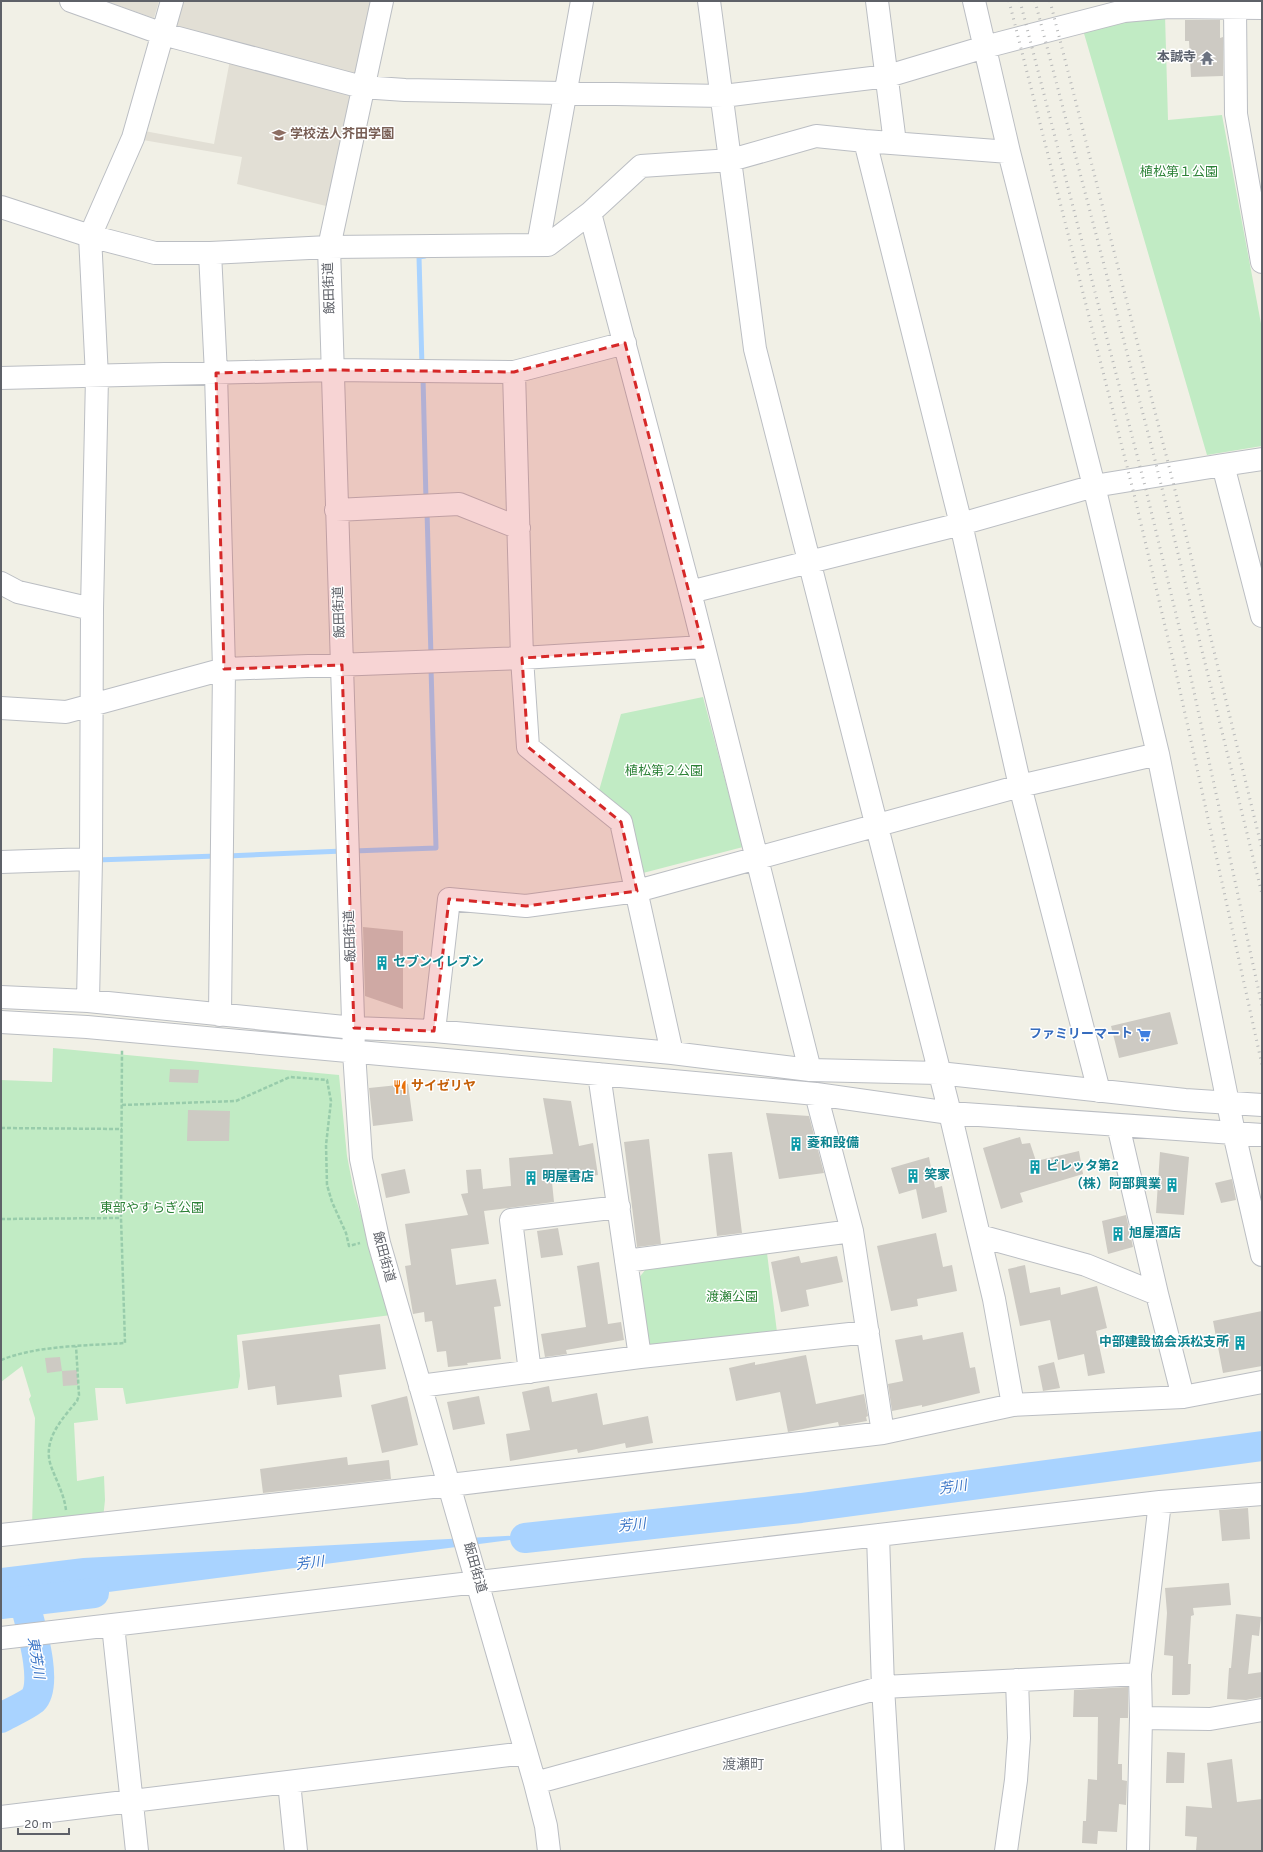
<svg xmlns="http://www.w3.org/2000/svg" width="1263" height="1852" viewBox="0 0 1263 1852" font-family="Overpass,'Noto Sans JP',sans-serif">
  <rect width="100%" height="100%" fill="#f1f0e6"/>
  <path fill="#e2dfd5" d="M105,1h54l-5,17z
    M180,1h191l-17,76 -182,-47z
    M230,60l122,32 -26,114 -89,-22 5,-27 -105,-18 2,-9 75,14z"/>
  <path fill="#c1ebc4" d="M1165,15l3,105 54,-5 40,214v117l-55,9 -124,-425z
    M703,697l40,150 -100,26 -45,-79 23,-80z
    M53,1048l286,27 8,81 7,36 37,123 -154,20 3,41 -2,12 -112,16 -3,-16h-28l3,32 -24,3 3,58 27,-5 1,24 -2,19 -71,8 3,-109 -6,-19 2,-3 -9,-30 -21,16v-302l51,2z
    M767,1253l10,79 -122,15 -8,-5 -9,-63 8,-10z"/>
  <path fill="#a9d3ff" d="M565,1533l-511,66 -53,6v-37l82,-10z"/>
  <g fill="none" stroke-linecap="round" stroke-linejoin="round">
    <path stroke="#a9d3ff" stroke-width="5" d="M422,367l-3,-110 6,-1
      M423,377l3,124
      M427,511l4,146
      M353,851l83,-3 -5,-181
      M227,856l116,-5
      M96,860l121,-4"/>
    <path stroke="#a9d3ff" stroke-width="30" d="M525,1538l276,-30 461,-62
      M1,1604l93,-11
      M1,1718c10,-6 23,-11 32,-18 16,-15 -3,-76 -8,-96"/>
  </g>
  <path fill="#cdcac3" d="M1185,20h35v18l3,-1v39l-32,1 -2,-36h-4z
    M363,927l40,4v78l-38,-13z
    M1170,1012l8,32 -59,14 -8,-32z
    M170,1069l29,1 -1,13 -29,-1z
    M408,1084l5,37 -40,5 -4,-38z
    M543,1098l28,3 8,45 14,-3 5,32 -46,7 2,20 -70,9 5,33 -38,5 5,36 40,-6 5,27 -7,1 7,52 -34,4 1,2 -20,2 -2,-16 -9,1 -5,-31 -7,1 -1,-10 -11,2 -8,-48 6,-1 -6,-41 63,-9 -7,-21 7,-1 -2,-23 15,-1 2,20 28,-3 -2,-28 44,-4z
    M188,1110l42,1 -1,30h-42z
    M766,1113l43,3 15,57 -45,6z
    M1020,1137l2,7 8,-1 6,18 43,-10 4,23 -63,19 3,9 -22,7 -18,-61z
    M649,1139l12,105 -24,3 -13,-105z
    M732,1152l10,81 -25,3 -9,-82z
    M1160,1152l29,5 -5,58 -28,-2z
    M929,1157l6,31 7,-2 5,26 -25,7 -6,-30 -17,5 -8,-26z
    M405,1169l5,24 -24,5 -5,-24z
    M1232,1179l4,21 -15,3 -6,-20z
    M1126,1215l7,32 -25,7 -6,-33z
    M558,1228l5,27 -22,3 -4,-27z
    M936,1233l7,34 9,-2 5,26 -40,8 1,7 -27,5 -14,-65z
    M799,1256l2,7 36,-7 6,26 -37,8 3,16 -28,6 -10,-50z
    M599,1262l9,62 13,-2 3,18 -58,10 1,4 -22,3 -4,-23 45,-7 -9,-61z
    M1025,1265l5,28 30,-6 1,8 36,-9 10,42 -11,3 9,42 -17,3 -4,-22 -26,6 -8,-40 -30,6 -12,-57z
    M1262,1311v55l-39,7 -10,-52z
    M380,1324l6,45 -47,6 3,22 -65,8 -2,-19 -27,4 -6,-49z
    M963,1332l7,36 5,-1 5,26 -58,14v-2l-30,6 -4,-27 15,-3 -8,-41 27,-5 1,5z
    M806,1355l10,49 48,-10 4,22 -2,1 1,4 -28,5 -1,-4 -50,10 -8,-40 -44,9 -7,-33 26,-6v3z
    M60,1357l2,14 -15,2 -2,-15z
    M1054,1362l6,26 -17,3 -5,-25z
    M77,1370l1,15 -15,1 -1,-15z
    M549,1386l3,16 45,-9 6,32 45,-9 5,27 -27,5 -1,-5 -47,10 -1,-4 -67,12 -4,-27 24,-4 -8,-38z
    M407,1396l11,49 -36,8 -11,-48z
    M479,1396l6,28 -32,6 -6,-28z
    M347,1457l1,8 41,-5 2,19 -128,14 -3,-24z
    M1248,1508l2,31 -28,2 -3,-31z
    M1229,1583l2,22 -38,3 1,7 -3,1 -3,48h3l-1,30 -3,1h-15l1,-39 -9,-1 3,-42 -2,-25z
    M1236,1614l25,3 -2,19 -7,-1 -4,39 14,-2v25l-16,3 -19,-1 2,-31h2z
    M1128,1687v31h-8l-2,46h4v16l5,1 -1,24 -7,-1 -2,28 -19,-1 -1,13 -15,-1 1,-22h3l2,-42 9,1 1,-63h-25l1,-27z
    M1167,1752l18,1 -1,30h-18z
    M1232,1759l5,43 25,-3v52h-66l1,-14 -12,-1 1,-30 26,2 -5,-45z"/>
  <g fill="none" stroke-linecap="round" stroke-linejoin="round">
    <defs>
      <path id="minor" d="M71,1l92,33 199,53 43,3 318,6 165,-20 97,-29 139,-36 45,-4 93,1
        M382,1l-53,246 25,805 7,107 18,84 156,540 11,43 3,25
        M709,1l46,348 195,764 44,186 19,106
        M877,1l18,142
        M974,1l35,151 85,334 64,268 76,379 28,122
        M1235,8l1,106 26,148
        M865,141l96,383 59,262 79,305
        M1,207l89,29 65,17h55l119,-6 219,-2 42,-32 100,379
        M590,213l51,-47 90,-6 85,-24 49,5 144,11
        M538,245l44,-244
        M210,253l6,120 8,296 -4,346
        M514,372l8,286 6,89 93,75 51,231
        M1,378l331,-8 182,2 111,-29
        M1262,459l-39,6 39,151
        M336,510l123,-6 60,24
        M1,583l17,9 74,17
        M1,708l65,4 158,-43 298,-11 181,-11
        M1,862l90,-3
        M1,997l87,4 266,27 80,3 238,22 138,17 129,3 246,27 77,5
        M88,1001l3,-142 1,-250 5,-232 -7,-141 43,-98 39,-137
        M1,1022l86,5 729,67 134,19 312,22
        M434,1031l15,-132 77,7 111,-15 383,-105 138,-32
        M810,1070l-120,-478 271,-68 133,-38 129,-21
        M599,1074l41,283
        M816,1094l36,137 31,202
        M1118,1125l39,169 26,103
        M980,1236l106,29 71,29
        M626,1261l226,-30
        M530,1372l-19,-152 108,-13
        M420,1386l220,-29 228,-25
        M1,1535l449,-50 433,-52 130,-28 170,-8 79,-15
        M878,1535l5,152 10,164
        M113,1625l24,226
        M1,1638l1159,-136 102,-8
        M1141,1718l69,1 52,-9
        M289,1782l7,69
        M535,1783l348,-96 257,-13
        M1,1817l525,-64
        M1006,1851l10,-71 3,-42 -2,-58
        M1138,1851l3,-133 -1,-44 20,-172"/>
    </defs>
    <use href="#minor" stroke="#bbbec3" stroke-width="24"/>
    <path stroke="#98ccab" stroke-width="2.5" stroke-dasharray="4 2" stroke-linecap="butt" d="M122,1105l114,-4 54,-24 37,3 4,21 -5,44 1,40 5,17 14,31 3,13 11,-3
      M1,1128l121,1
      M1,1219l120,-1
      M1,1360c38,-15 84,-14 124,-17l-4,-125 1,-169
      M66,1510c-2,-16 -10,-30 -15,-44 -9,-26 11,-47 26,-65l2,-6 -3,-49"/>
    <use href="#minor" stroke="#fff" stroke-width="22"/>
    <path stroke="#b7b8b9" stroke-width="3" stroke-dasharray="1 5" stroke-linecap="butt" d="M1009,1l125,493 43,183 85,388
      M1020,1l126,489 42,174 74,342
      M1035,1l119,455 108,438
      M1050,1l124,485 88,363"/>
  </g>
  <path fill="#d62828" fill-opacity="0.2" stroke="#d62828" stroke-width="3" stroke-dasharray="8 5" stroke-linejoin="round" d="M625,343l78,304 -181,11 6,89 93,75 16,69 -111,15 -77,-7 -15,132 -80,-3 -12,-363 -118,4 -8,-296 116,-3 182,2z"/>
  <defs>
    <symbol id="temple-bare" viewBox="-9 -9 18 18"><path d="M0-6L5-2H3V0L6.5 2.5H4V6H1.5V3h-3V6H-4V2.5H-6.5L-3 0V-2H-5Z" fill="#6b7280" stroke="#fff" stroke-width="2.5" paint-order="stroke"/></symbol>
    <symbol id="school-bare" viewBox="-9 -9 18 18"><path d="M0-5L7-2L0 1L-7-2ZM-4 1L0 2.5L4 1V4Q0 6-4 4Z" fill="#8d6e63" stroke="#fff" stroke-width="2.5" paint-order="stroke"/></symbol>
    <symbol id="building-bare" viewBox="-9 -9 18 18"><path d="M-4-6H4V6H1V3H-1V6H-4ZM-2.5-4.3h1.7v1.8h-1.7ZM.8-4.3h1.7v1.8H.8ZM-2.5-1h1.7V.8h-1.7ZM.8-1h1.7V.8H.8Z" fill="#0f9aa8" stroke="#fff" stroke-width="2.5" paint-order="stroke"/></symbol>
    <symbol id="supermarket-bare" viewBox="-9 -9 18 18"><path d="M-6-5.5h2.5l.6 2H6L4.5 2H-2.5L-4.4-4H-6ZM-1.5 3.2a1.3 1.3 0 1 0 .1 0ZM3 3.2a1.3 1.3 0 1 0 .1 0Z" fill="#3f7fe0" stroke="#fff" stroke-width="2.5" paint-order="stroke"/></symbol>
    <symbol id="restaurant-bare" viewBox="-9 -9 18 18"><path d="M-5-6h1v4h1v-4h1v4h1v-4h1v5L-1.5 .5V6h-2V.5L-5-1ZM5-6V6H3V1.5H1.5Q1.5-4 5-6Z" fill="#e8710a" stroke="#fff" stroke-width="2.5" paint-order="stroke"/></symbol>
  </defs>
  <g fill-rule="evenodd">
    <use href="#temple-bare" x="1197" y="48" width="20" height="20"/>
    <use href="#school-bare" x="269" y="125" width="20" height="20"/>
    <use href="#building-bare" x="372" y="953" width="20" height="20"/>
    <use href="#supermarket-bare" x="1134" y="1025" width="20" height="20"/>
    <use href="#restaurant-bare" x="390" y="1077" width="20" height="20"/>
    <use href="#building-bare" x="786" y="1134" width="20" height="20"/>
    <use href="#building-bare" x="1025" y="1157" width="20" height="20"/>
    <use href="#building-bare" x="903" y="1166" width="20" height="20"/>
    <use href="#building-bare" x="521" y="1168" width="20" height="20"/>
    <use href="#building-bare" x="1162" y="1175" width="20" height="20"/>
    <use href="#building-bare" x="1108" y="1224" width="20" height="20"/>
    <use href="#building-bare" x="1230" y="1333" width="20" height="20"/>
  </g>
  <g text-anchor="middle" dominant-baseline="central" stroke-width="3" stroke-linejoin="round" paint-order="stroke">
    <g font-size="13" font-weight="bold" fill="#5b616d" stroke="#fff" text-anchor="end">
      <text x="1196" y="58">本誠寺</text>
    </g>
    <g font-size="13" font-weight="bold" fill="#785e54" stroke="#fff" text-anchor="start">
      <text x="290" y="135">学校法人芥田学園</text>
    </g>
    <g font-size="13" fill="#2b8136" stroke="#fff">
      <text x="1179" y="173">植松第１公園</text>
      <text x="664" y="772">植松第２公園</text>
      <text x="152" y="1209">東部やすらぎ公園</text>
      <text x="732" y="1298">渡瀬公園</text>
    </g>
    <g font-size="13" fill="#5e6168" stroke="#fff">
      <text transform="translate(330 288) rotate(-92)">飯田街道</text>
      <text transform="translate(340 612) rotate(-92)">飯田街道</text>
      <text transform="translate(351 936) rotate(-92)">飯田街道</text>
      <text transform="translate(383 1257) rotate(75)">飯田街道</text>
      <text transform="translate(474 1568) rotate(74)">飯田街道</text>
    </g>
    <g font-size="13" font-weight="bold" fill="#0d838f" stroke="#fff" text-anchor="start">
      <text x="393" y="963">セブンイレブン</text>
      <text x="807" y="1144">菱和設備</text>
      <text x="1046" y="1167">ビレッタ第2</text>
      <text x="924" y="1176">笑家</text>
      <text x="542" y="1178">明屋書店</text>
      <text x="1161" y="1185" text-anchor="end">（株）阿部興業</text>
      <text x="1129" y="1234">旭屋酒店</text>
      <text x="1229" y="1343" text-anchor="end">中部建設協会浜松支所</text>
    </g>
    <g font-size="13" font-weight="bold" fill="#366cbe" stroke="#fff" text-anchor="end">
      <text x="1133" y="1035">ファミリーマート</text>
    </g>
    <g font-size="13" font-weight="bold" fill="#c56008" stroke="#fff" text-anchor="start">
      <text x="411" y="1087">サイゼリヤ</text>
    </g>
    <g font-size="14" font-style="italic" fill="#3b75c6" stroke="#fff">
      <text transform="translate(953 1488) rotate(-8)">芳川</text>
      <text transform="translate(632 1526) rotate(-6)">芳川</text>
      <text transform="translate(310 1564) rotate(-7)">芳川</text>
      <text transform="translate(35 1658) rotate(81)">東芳川</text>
    </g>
    <g font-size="14" fill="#6e737a" stroke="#fff">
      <text x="743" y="1765">渡瀬町</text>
    </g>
  </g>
  <rect width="1263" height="1852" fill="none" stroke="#5e6168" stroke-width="4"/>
  <path d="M18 1828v6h51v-6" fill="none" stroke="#5e6168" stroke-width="2"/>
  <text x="24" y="1828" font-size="12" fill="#5e6168" stroke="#ffffff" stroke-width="3" paint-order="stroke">20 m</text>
</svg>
